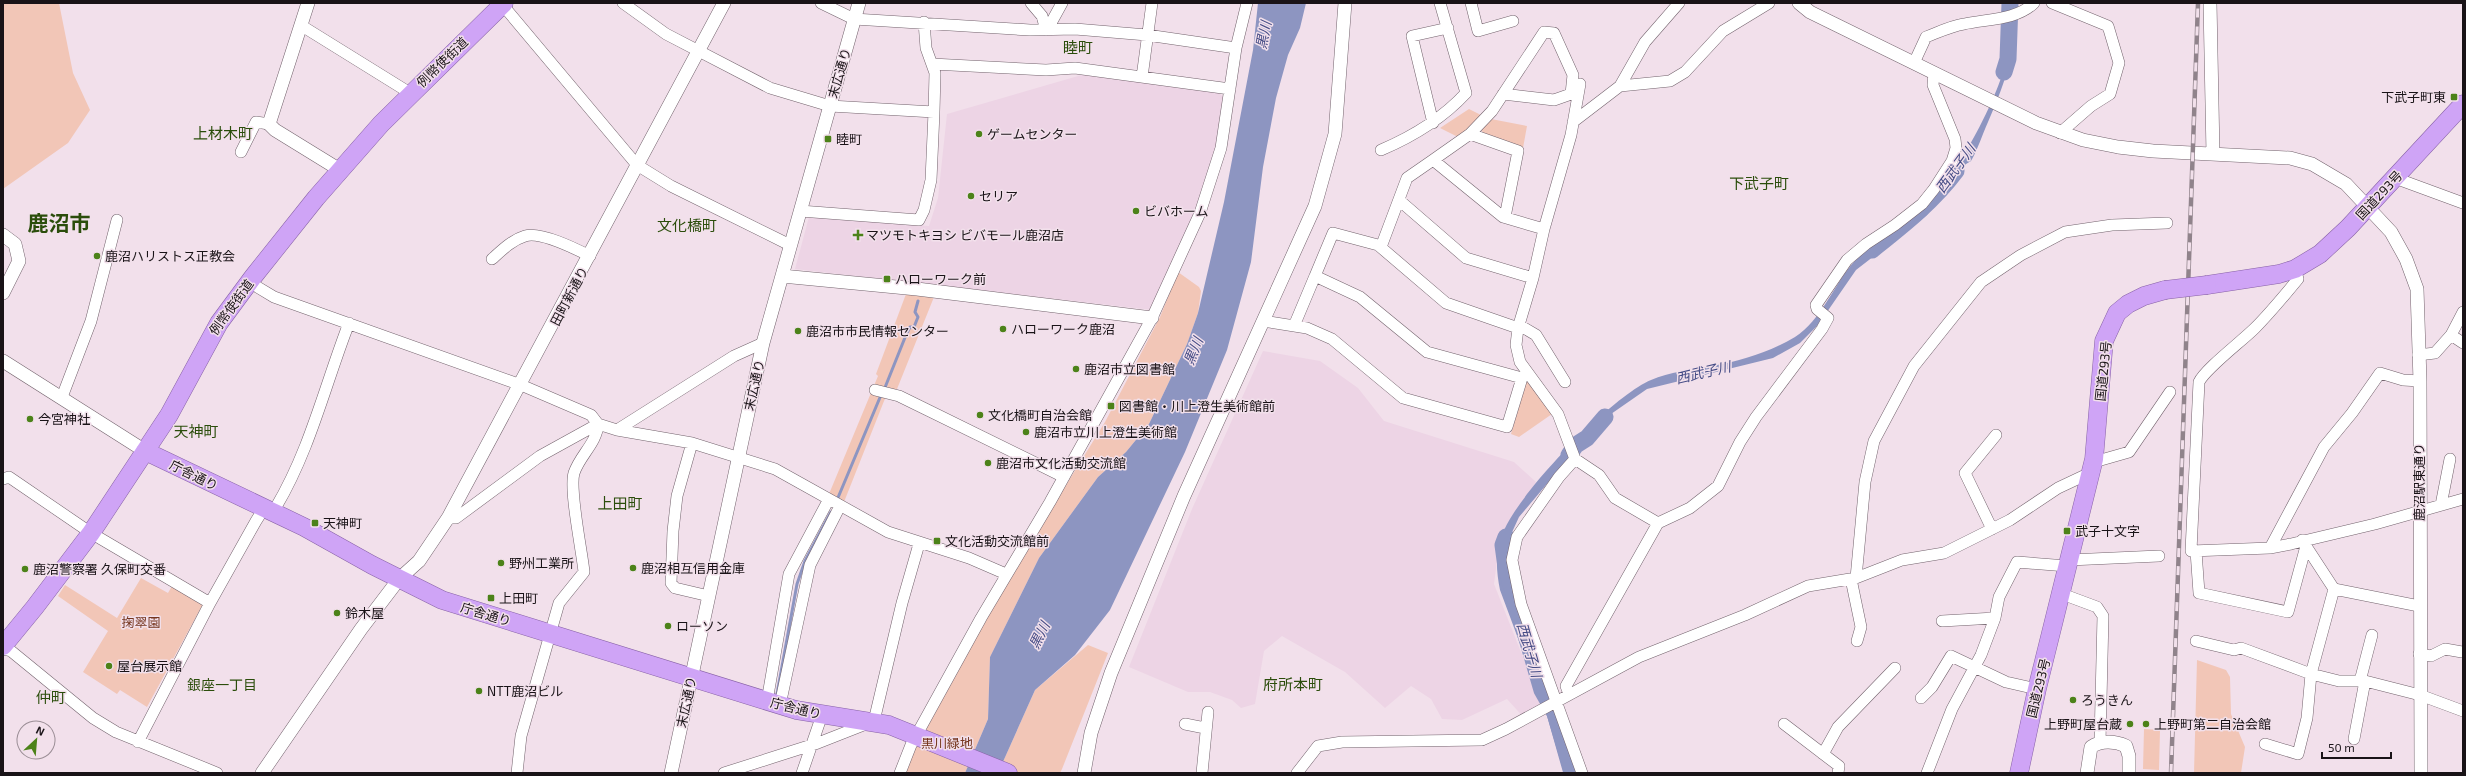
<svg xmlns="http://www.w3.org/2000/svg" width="2466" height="776" viewBox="0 0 2466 776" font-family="'Exo 2','Noto Sans JP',sans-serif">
  <rect width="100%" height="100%" fill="#f2e0eb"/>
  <path fill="#edd4e5" d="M1085,74l134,19 8,8 -9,54 -20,61 -45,94 -358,-41 14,-52 120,9 9,-28 9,-84z
    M1263,351l57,10 38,27 26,33 130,41 22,20 -36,56 -6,46 50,126 -18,10 -19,-21 -45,21 -20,-1 -11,-20 -20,-13 -26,22 -40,-36 -63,-36 -18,15 -9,53 -14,4 -9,-8 -22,-8h-22l-59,-25 63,-158z"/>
  <path fill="#f2c6b7" d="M3,3h56l14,70 17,37 -22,33 -65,46z
    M1469,109l14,7 -25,21 -18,-9z
    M1491,119l36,7 -4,22 -38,-11 -4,-8z
    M1178,272l21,15 2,4 -3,22 -11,31 -38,80 -23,28 -28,25 -59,81 -49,99 -2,62 -23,54h-61l8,-22 75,-138 118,-191 55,-105z
    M906,294l28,3 -37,92 -9,2 -44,111 -15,-8 49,-118 -2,-2z
    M1527,379l25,35 -33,23 -8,-3z
    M141,578l27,15 4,-7 31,18 -56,103 -27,-17 -3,4 -34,-22 25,-41 -50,-35 7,-11 52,33z
    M1088,645l20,8 -46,116 -2,4h-62l37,-83z
    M2197,660l29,10 4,7 1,37 14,33 -4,26h-47z
    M2144,729l16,1 -1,40 -16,-1z"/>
  <path fill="#8d95c1" d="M1258,3h48l-6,25 -12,27 -12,43 -13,69 -12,95 -24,88 -42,102 -75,158 -35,45 -40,35 -37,83h-33l23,-54 2,-62 49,-99 59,-81 28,-25 23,-28 38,-80 11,-31 26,-111 29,-152z
    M2010,3h6c-1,50 -8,73 -28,119 -6,13 -10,27 -17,39l-5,3 -39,51 -71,55 -38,55 -18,18 -27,15 -126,31 -36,25 -32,32 -60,71 -11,24 -5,28 1,11 51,142 13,51h-4l-17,-57 -47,-126c-4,-20 -5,-38 3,-57 15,-40 108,-136 148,-153 18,-8 41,-10 61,-14 29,-5 58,-14 83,-29 26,-17 38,-50 57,-73 16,-20 44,-30 64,-47 36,-32 85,-120 93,-168 2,-15 0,-31 1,-46z"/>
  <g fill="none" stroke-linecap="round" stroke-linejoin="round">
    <path stroke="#8d95c1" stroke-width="3" d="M884,390l22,-55 4,-8h4l4,-10 -3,-5 3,-11
      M837,500l44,-105
      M777,694l20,-110 8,-23 26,-49"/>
    <path stroke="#8d95c1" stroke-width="17" d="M2004,72l4,-13 2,-56
      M1872,250c30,-24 61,-48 84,-79
      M1569,455l7,-10 11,-7 18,-21
      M1506,537l-3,8 3,22 36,123 13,23 17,60"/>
    <defs>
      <path id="minor" d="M501,3l136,162 34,21 119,59
        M623,3l43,31 104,54 60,18 104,6
        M821,3l33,16 176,11 45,-1 72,6 89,13 -15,100 -21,65 -48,105 -102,184 -69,116 -70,127 -11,28
        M1031,3l11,13 4,14
        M1471,3l7,28 35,-10
        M2052,3l56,23 11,37 -9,31 -19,12 -31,27
        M1045,24l6,-1 11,-20
        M302,26l108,67
        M1236,48l11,-45
        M1914,63l12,-26c13,-5 25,-11 38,-13 23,-5 53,-4 70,-21
        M932,64l114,6 29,-2 155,21
        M1142,77l10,-74
        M1620,86l50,-5 15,-9 38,-41 46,-28
        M1573,122l47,-36 25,-44 34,-39
        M1433,123l-21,-87 36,-8
        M1470,134l22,-23 52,-79 10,1 19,42 -2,19 -17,6 -51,-6
        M1381,150c33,-14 61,-31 85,-57l-26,-90
        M241,152l15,-30 13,2
        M1433,160l37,-26 48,17 -13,66
        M2395,178l68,25
        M800,211l119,9 5,-10 7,-30 3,-68 1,-39 -9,-25 -2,-26
        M1544,229l27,-94 9,-51
        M1381,247l26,-69 26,-18 70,57 41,12 -11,49 -67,-20 -67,-58
        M492,259c10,-9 20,-19 33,-23 15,-5 51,13 65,20
        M2295,269l3,10c-14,17 -28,34 -43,49 -13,13 -50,41 -56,54l-8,169 79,-3 21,-4 84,-20 88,-25
        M1315,276l18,-43 45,12 68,58 72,25 -2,17 4,17 38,52 17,45 24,16 16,23 43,25
        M249,282l25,15 247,88 70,30 7,9 19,6 75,13 83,26 113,63 81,26 37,16
        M1263,321l44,7 25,11 71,59 104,29 15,-49 -95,-26 -67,-55 -45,-21 -21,50
        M1519,325l17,10 29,47
        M1518,328l15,-50
        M2451,335l12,8
        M2418,355l17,-2 16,-18 12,-23
        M875,390l24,6 165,81
        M62,397l29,-76 26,-101
        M617,430l117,-74 29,-13
        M692,443l-15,53 -4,35 -2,52 4,5 34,8
        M1575,459l-16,18 -42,60 -5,23 9,44 61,169
        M2094,462l35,-10 41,-60
        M3,479l6,-2 82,56 119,70
        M2441,505l9,-46
        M448,518h8l84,-62 58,-32
        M1992,529l-27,-56 31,-38
        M2270,548l54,-101 28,-34 28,-40 23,7 17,1
        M2196,551l3,42 89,19 18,-66
        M2069,560l90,-4
        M1856,578l9,-96 9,-41 40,-75 67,-84 40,-27 44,-23 47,-7 55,-2
        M1851,579l10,48 -4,14
        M2334,589l85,17
        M2062,594l35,13 6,9 -3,126
        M1942,621l53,-3
        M2196,641l38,9 7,-2 70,26 23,-85 -32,-49
        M3,649l8,2 82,67 23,14 101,41
        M2419,654l12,2 14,-7 17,3
        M2360,681l12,-46
        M1569,694l-3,-8 92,-163 32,-15 28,-22 22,-44 16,-25 66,-88 6,-11 -11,-9 -1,-4 31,-45 19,-16 29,-19 27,-21 12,-15 18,-28 4,-13 -1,-9 -22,-54 1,-12
        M1921,698l11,-11 19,-31 55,26 31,7
        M767,701l22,-127 40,-75
        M780,705l30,-140 30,-59
        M1185,724l20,4
        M1784,724l55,42 -1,7
        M2354,739l11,-58
        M138,742l72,-139 46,-82 5,-8 15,-6c34,-57 49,-122 73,-184
        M2265,744l33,10 9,-36 4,-44 28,7h26l55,14 43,16
        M1823,754l15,-27 57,-59
        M517,773l4,-37 38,-133 25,-31c-2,-21 -15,-82 -10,-99 6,-18 23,-30 24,-49
        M724,773l94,-30 56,-22 28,-118 17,-59
        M802,773l20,-58
        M1202,773l6,-61
        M1297,773l21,-27 24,-4 140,-2 24,-11 133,-72 106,-42 63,-29 48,-8 46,-18 42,-7 66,-33 48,-32 34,-16
        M1927,773l25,-64 29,-54 14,-37 4,-21 18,-35 50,4"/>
      <path id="tertiary" d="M308,3l-39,121 6,6 65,40
        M1799,3l11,9 226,111 47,17 35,7 35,4 137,7 22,6 34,20 45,48 15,27 11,30 3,92 1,392
        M2210,3l3,151
        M3,235l12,9 4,17 -16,32
        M782,276l135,13 235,29
        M3,361l142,90
        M262,773l99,-144 38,-50 20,-18 29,-43 276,-515
        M671,773l92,-430 96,-340
        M1084,773l7,-40 20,-60 73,-177 131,-290 20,-72 10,-131
        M2087,773l4,-26c10,-7 24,-6 35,-1l3,10v17"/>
      <path id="trunk" d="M2207,285l72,-11 16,-5 25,-15 28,-26 115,-124
        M145,451l159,76 68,38 70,35 354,110 93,15 119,48
        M3,646l32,-39 56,-74 78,-118 50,-92 34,-46 63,-79 65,-74 123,-121
        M2019,773l18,-84 57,-230 10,-118 13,-28 11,-9 16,-8 21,-6"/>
    </defs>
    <use href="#minor" stroke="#73636d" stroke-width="12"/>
    <use href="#tertiary" stroke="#73636d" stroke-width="14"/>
    <use href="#trunk" stroke="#8862a6" stroke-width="19"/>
    <use href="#minor" stroke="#fff" stroke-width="11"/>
    <use href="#tertiary" stroke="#fff" stroke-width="13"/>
    <use href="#trunk" stroke="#cfa4f6" stroke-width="18"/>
    <defs>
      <path id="rail" d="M2171,773l27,-770"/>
    </defs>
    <use href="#rail" stroke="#90838b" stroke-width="4.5"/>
    <use href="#rail" stroke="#f2e0eb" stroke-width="3" stroke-dasharray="9" stroke-linecap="butt"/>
    <defs>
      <path id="trunk-bridge" d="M2165,290l42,-5"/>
    </defs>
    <use href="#trunk-bridge" stroke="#8862a6" stroke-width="19" stroke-linecap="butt"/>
    <use href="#trunk-bridge" stroke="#cfa4f6" stroke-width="18"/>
  </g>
  <g fill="#4c8219" stroke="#f2e0eb" stroke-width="1.5">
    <rect x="2450" y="93" width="8" height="8" rx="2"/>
    <circle cx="979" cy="134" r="4"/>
    <rect x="824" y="135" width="8" height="8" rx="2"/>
    <circle cx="971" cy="196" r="4"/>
    <circle cx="1136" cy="211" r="4"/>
    <path d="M856 229h4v4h4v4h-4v4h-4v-4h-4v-4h4z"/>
    <circle cx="97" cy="256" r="4"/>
    <rect x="883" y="275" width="8" height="8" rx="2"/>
    <circle cx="1003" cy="329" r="4"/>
    <circle cx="798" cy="331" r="4"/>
    <circle cx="1076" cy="369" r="4"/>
    <rect x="1107" y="402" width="8" height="8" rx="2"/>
    <circle cx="980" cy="415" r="4"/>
    <circle cx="30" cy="419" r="4"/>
    <circle cx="1026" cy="432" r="4"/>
    <circle cx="988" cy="463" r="4"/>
    <rect x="311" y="519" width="8" height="8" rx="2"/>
    <rect x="2063" y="527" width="8" height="8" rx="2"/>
    <rect x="933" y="537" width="8" height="8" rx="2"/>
    <circle cx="501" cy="563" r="4"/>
    <circle cx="633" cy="568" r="4"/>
    <circle cx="25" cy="569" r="4"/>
    <rect x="487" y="594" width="8" height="8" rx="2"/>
    <circle cx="337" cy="613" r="4"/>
    <circle cx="668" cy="626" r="4"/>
    <circle cx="109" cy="666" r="4"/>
    <circle cx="479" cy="691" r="4"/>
    <circle cx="2073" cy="700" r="4"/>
    <circle cx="2130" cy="724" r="4"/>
    <circle cx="2146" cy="724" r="4"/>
  </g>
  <g text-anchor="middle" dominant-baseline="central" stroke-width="3" stroke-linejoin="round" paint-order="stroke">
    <g font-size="13" fill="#191317" stroke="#f2e0eb">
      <text transform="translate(442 62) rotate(-44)">例幣使街道</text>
      <text transform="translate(839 73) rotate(-74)">末広通り</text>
      <text transform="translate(2379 195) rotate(-47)">国道293号</text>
      <text transform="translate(569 296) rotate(-62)">田町新通り</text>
      <text transform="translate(231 307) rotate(-54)">例幣使街道</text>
      <text transform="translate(2103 371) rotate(-84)">国道293号</text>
      <text transform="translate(754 385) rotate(-77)">末広通り</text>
      <text transform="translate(194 475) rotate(26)">庁舎通り</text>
      <text transform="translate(2419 482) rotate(-90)">鹿沼駅東通り</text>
      <text transform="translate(486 614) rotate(17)">庁舎通り</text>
      <text transform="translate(2038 688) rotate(-76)">国道293号</text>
      <text transform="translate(686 702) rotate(-78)">末広通り</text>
      <text transform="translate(796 708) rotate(14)">庁舎通り</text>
    </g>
    <g font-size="13" fill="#191317" stroke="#f2e0eb" text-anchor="start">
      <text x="2446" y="97" text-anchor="end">下武子町東</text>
      <text x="987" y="134">ゲームセンター</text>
      <text x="836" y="139">睦町</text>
      <text x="979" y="196">セリア</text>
      <text x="1144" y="211">ビバホーム</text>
      <text x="866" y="235">マツモトキヨシ ビバモール鹿沼店</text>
      <text x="105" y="256">鹿沼ハリストス正教会</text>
      <text x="895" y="279">ハローワーク前</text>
      <text x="1011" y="329">ハローワーク鹿沼</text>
      <text x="806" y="331">鹿沼市市民情報センター</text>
      <text x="1084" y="369">鹿沼市立図書館</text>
      <text x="1119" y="406">図書館・川上澄生美術館前</text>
      <text x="988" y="415">文化橋町自治会館</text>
      <text x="38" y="419">今宮神社</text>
      <text x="1034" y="432">鹿沼市立川上澄生美術館</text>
      <text x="996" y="463">鹿沼市文化活動交流館</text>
      <text x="323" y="523">天神町</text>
      <text x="2075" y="531">武子十文字</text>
      <text x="945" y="541">文化活動交流館前</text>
      <text x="509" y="563">野州工業所</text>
      <text x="641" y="568">鹿沼相互信用金庫</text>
      <text x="33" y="569">鹿沼警察署 久保町交番</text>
      <text x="499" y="598">上田町</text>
      <text x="345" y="613">鈴木屋</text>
      <text x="676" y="626">ローソン</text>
      <text x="117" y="666">屋台展示館</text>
      <text x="487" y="691">NTT鹿沼ビル</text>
      <text x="2081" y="700">ろうきん</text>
      <text x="2122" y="724" text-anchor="end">上野町屋台蔵</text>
      <text x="2154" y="724">上野町第二自治会館</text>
    </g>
    <g font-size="13" fill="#75351e" stroke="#f2e0eb">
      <text x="141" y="622">掬翠園</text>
      <text x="947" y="743">黒川緑地</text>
    </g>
    <g font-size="14" font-style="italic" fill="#444b85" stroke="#f2e0eb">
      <text transform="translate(1263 35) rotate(-79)">黒川</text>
      <text transform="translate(1955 168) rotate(-54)">西武子川</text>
      <text transform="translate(1193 351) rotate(-68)">黒川</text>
      <text transform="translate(1703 372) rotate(-13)">西武子川</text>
      <text transform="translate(1039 635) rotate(-64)">黒川</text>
      <text transform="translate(1530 650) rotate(74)">西武子川</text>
    </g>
    <g font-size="14" fill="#2b4d0b" stroke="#f2e0eb">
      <text x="222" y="684">銀座一丁目</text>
    </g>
    <g font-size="15" fill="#2b4d0b" stroke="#f2e0eb">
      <text x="1078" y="47">睦町</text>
      <text x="223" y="133">上材木町</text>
      <text x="1759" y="183">下武子町</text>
      <text x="687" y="225">文化橋町</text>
      <text x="196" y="431">天神町</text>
      <text x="620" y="503">上田町</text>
      <text x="1293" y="684">府所本町</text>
      <text x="51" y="697">仲町</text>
    </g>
    <g font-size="21" font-weight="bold" fill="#2b4d0b" stroke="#f2e0eb">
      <text x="59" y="222">鹿沼市</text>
    </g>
  </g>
  <rect width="2466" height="776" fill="none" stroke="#191317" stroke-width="8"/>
  <g transform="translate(36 740) rotate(26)"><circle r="19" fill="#f2e0eb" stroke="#9b8e96"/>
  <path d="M0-3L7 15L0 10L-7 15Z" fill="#4c8219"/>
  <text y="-6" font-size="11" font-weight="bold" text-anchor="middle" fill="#191317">N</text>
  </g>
  <path d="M2322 752v6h69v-6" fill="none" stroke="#191317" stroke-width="2"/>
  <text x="2328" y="752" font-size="12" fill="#191317" stroke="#f2e0eb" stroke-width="3" paint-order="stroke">50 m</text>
</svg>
